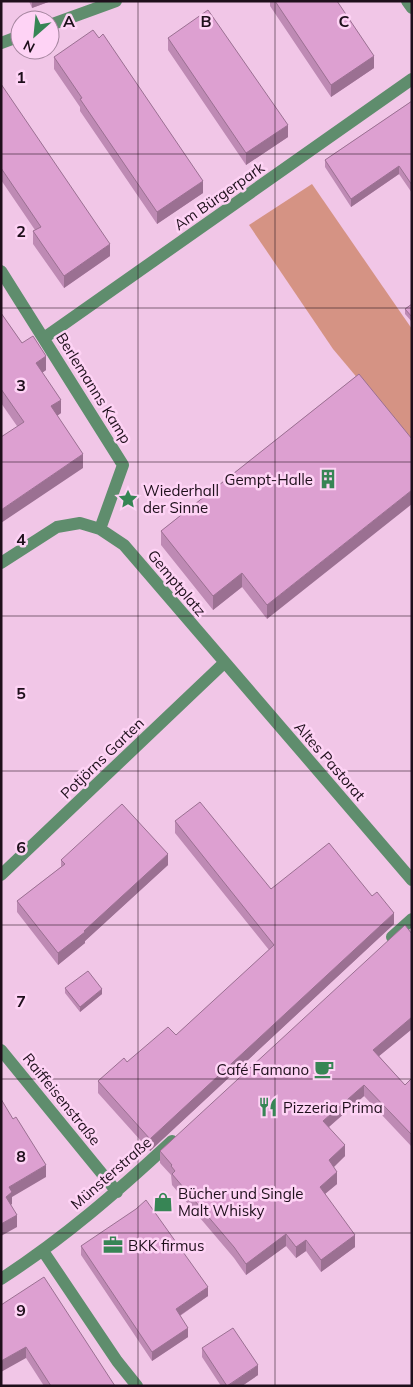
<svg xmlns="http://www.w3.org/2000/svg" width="413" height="1387" viewBox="0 0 413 1387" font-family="Mulish,sans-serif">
  <rect width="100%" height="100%" fill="#f1c6e7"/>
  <path fill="#d59384" d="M312,184l100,145v114l-79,-94 -84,-124z"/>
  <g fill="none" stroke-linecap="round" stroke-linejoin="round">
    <path stroke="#5f8d6d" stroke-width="12" d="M407,1l5,7
      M50,25l66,-24
      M1,43l19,-7
      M1,271l122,194 -23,64
      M44,338l368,-259
      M1,563l56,-36 23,-4 20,6 24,16 288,335
      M1,875l223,-212
      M392,937l20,-18
      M1,1050l116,142
      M43,1251l74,110 20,25
      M1,1279c63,-41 116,-87 171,-138"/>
  </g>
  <path fill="#be8ab4" d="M29,1h22l-19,7z
    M270,1h67l37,67 -43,29 -61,-91z
    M168,38l120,99 -42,28 -78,-115z
    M54,57l149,136 -46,31 -77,-113v-4l-26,-38z
    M1,84l109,172 -46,32 -31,-44v-13l2,-1 -34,-50z
    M412,101v92l-13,-19 -48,33 -26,-40v-7z
    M412,304v18l-7,-8v-5z
    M1,313l21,30 24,27 -4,3 19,40 -4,3 26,52 -66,-42 -16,-23z
    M359,374l-92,245 -25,-32 -29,23 -52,-65v-14z
    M175,821l96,68 123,35 -244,227 -52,-58v-12l29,-19 49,-27 93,-85 -94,-117z
    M61,860l107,5 -83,76v2l-27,22 -41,-53v-11l44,-34z
    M412,934v95l-33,27 26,29 7,-7v69l-48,-51 -35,31 16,29 -12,11 4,17 -12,10 30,53 -34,25 -15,-21 -10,7 -10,-12 -40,29 -12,-17 -62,-73 -1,-10 -11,-12v-12z
    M65,988l37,6 -22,18 -15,-19z
    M81,1246l127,50 -28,20 8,21 -36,24 -71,-106z
    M1,1305l114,81h-71l-18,-28z
    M202,1348l56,27 -16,11h-21l-19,-29z"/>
  <path fill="#9b7092" d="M32,1h19l-19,7z
    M374,56v12l-43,29v-12z
    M288,125v12l-42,28v-12z
    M399,166v8l-48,33v-8z
    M203,181v12l-46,31v-12z
    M110,244v12l-46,32v-12z
    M46,356v14l-10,7v-14z
    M61,400v13l-10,7v-14z
    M83,454v14l-82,55v-13z
    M412,490v14l-145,115v-14z
    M242,573v14l-29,23v-14z
    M168,854v11l-83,76v2l-27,22v-12l26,-22z
    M394,913v11l-244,227v-12z
    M102,989v5l-22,18v-5z
    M412,1017v12l-39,32v-11z
    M364,1085v11l-41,36v-11z
    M345,1145v11l-16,16v-12z
    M46,1165v12l-34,20v7l-6,5v-12l3,-10z
    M337,1172v12l-17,14v-11z
    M17,1215v12l-16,9v-12z
    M286,1234v12l-40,29v-11z
    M355,1235v12l-34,25v-12z
    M306,1240v11l-10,7v-11z
    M208,1287v9l-32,22v-9z
    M188,1328v9l-36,24v-9z
    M26,1347v11l-25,14v-11z
    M258,1365v10l-16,11h-14z"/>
  <path fill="#dda0d1" stroke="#9b7092" d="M275,1h62l37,55 -43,29z
    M208,10l80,115 -42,28 -78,-115z
    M93,30l6,8 4,-4 100,147 -46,31 -77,-113 2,-1 -28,-41z
    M1,84l109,160 -46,32 -31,-45 8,-4 -40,-59z
    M412,101v84l-13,-19 -48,33 -26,-39z
    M412,304v13l-7,-8z
    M1,313l21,30 11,-7 13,20 -10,7 25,37 -10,6 32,48 -82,56v-73l23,-15 -23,-33z
    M359,374l53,65v51l-145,115 -25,-32 -29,23 -52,-65z
    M200,802l71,87 58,-46 43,53 5,-4 17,21 -244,226 -52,-58 26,-23 3,4 41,-35 8,8 98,-90 -99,-124z
    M122,804l46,50 -84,77 1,1 -27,21 -41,-52 48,-37 -4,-4z
    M405,925l7,9v83l-39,33 32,35 7,-7v57l-48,-50 -41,36 22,24 -16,15 8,12 -17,15 35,48 -34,25 -15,-20 -10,7 -10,-13 -40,30 -12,-17 -62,-73 3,-3 -4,-5 1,-1 -12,-14z
    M88,971l14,18 -22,18 -15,-19z
    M1,1099l12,20 3,-2 30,48 -37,22 3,5 -6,5 11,18 -16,9z
    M146,1200l62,87 -32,22 12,19 -36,24 -71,-106 55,-37z
    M44,1277l71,109h-64l-25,-39 -25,14v-56z
    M233,1328l25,37 -31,21 -25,-38z"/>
  <path fill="none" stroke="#1e0f1b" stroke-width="1" stroke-opacity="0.55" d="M138,1v1385M275,1v1385M1,154h411M1,308h411M1,462h411M1,616h411M1,771h411M1,925h411M1,1079h411M1,1233h411"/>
  <defs>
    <symbol id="building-bare" viewBox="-9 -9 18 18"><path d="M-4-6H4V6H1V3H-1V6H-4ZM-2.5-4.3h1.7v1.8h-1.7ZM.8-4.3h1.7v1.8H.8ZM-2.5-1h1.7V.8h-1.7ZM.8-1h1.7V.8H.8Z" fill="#378555" stroke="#fed3f5" stroke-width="2.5" paint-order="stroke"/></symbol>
    <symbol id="sight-bare" viewBox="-9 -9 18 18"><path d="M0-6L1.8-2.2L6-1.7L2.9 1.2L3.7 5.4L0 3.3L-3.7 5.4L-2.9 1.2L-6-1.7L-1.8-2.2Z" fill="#378555" stroke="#fed3f5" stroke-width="2.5" paint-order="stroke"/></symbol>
    <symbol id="cafe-bare" viewBox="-9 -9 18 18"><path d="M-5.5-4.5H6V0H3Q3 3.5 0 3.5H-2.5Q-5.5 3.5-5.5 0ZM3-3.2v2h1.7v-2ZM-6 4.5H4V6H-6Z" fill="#378555" stroke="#fed3f5" stroke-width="2.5" paint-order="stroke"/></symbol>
    <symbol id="restaurant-bare" viewBox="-9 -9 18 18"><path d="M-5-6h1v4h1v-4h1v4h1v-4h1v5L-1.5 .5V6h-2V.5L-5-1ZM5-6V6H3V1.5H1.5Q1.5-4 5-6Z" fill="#378555" stroke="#fed3f5" stroke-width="2.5" paint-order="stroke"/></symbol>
    <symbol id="shop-bare" viewBox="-9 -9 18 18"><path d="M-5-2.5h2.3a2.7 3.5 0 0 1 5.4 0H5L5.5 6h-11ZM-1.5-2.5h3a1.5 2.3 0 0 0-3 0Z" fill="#378555" stroke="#fed3f5" stroke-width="2.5" paint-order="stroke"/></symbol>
    <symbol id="office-bare" viewBox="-9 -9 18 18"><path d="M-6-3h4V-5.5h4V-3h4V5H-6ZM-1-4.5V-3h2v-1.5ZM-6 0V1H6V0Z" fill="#378555" stroke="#fed3f5" stroke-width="2.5" paint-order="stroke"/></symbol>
  </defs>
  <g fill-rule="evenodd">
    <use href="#building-bare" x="314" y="465" width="28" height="28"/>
    <use href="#sight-bare" x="114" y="485" width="28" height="28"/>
    <use href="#cafe-bare" x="310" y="1055" width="28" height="28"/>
    <use href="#restaurant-bare" x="254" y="1093" width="28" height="28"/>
    <use href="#shop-bare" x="149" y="1188" width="28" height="28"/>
    <use href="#office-bare" x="99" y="1231" width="28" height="28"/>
  </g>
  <g text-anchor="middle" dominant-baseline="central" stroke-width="5" stroke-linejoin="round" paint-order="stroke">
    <g font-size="15" fill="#1e0f1b" stroke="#fed3f5">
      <text transform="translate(219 196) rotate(-35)">Am Bürgerpark</text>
      <text transform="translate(94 388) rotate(58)">Berlemanns Kamp</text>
      <text transform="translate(177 583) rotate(50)">Gemptplatz</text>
      <text transform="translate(102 758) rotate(-44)">Potjörns Garten</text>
      <text transform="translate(330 761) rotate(49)">Altes Pastorat</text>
      <text transform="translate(62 1099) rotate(51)">Raiffeisenstraße</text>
      <text transform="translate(111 1173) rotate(-41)">Münsterstraße</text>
    </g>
    <g font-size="15" fill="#1e0f1b" stroke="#fed3f5" text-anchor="start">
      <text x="313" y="479" text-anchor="end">Gempt-Halle</text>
      <text x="143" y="490">Wiederhall<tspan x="143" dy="17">der Sinne</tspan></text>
      <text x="309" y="1069" text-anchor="end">Café Famano</text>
      <text x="283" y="1107">Pizzeria Prima</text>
      <text x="178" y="1193">Bücher und Single<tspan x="178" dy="17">Malt Whisky</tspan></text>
      <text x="128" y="1245">BKK firmus</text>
    </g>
  </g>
  <g font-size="16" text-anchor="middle" font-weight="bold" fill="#1e0f1b" stroke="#fed3f5" stroke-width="5" stroke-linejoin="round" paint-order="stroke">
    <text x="69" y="27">A</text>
    <text x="206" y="27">B</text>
    <text x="344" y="27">C</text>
    <text x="21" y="83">1</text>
    <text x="21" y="237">2</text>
    <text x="21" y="391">3</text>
    <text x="21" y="545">4</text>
    <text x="21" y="699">5</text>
    <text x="21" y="853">6</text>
    <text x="21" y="1007">7</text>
    <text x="21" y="1162">8</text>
    <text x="21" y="1316">9</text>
  </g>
  <rect width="413" height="1387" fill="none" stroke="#1e0f1b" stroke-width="5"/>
  <g transform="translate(35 35) rotate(207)"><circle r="24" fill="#fed3f5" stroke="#a4859e"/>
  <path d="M0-4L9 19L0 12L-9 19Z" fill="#378555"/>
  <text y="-8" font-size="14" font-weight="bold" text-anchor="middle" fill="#1e0f1b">N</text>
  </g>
</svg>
